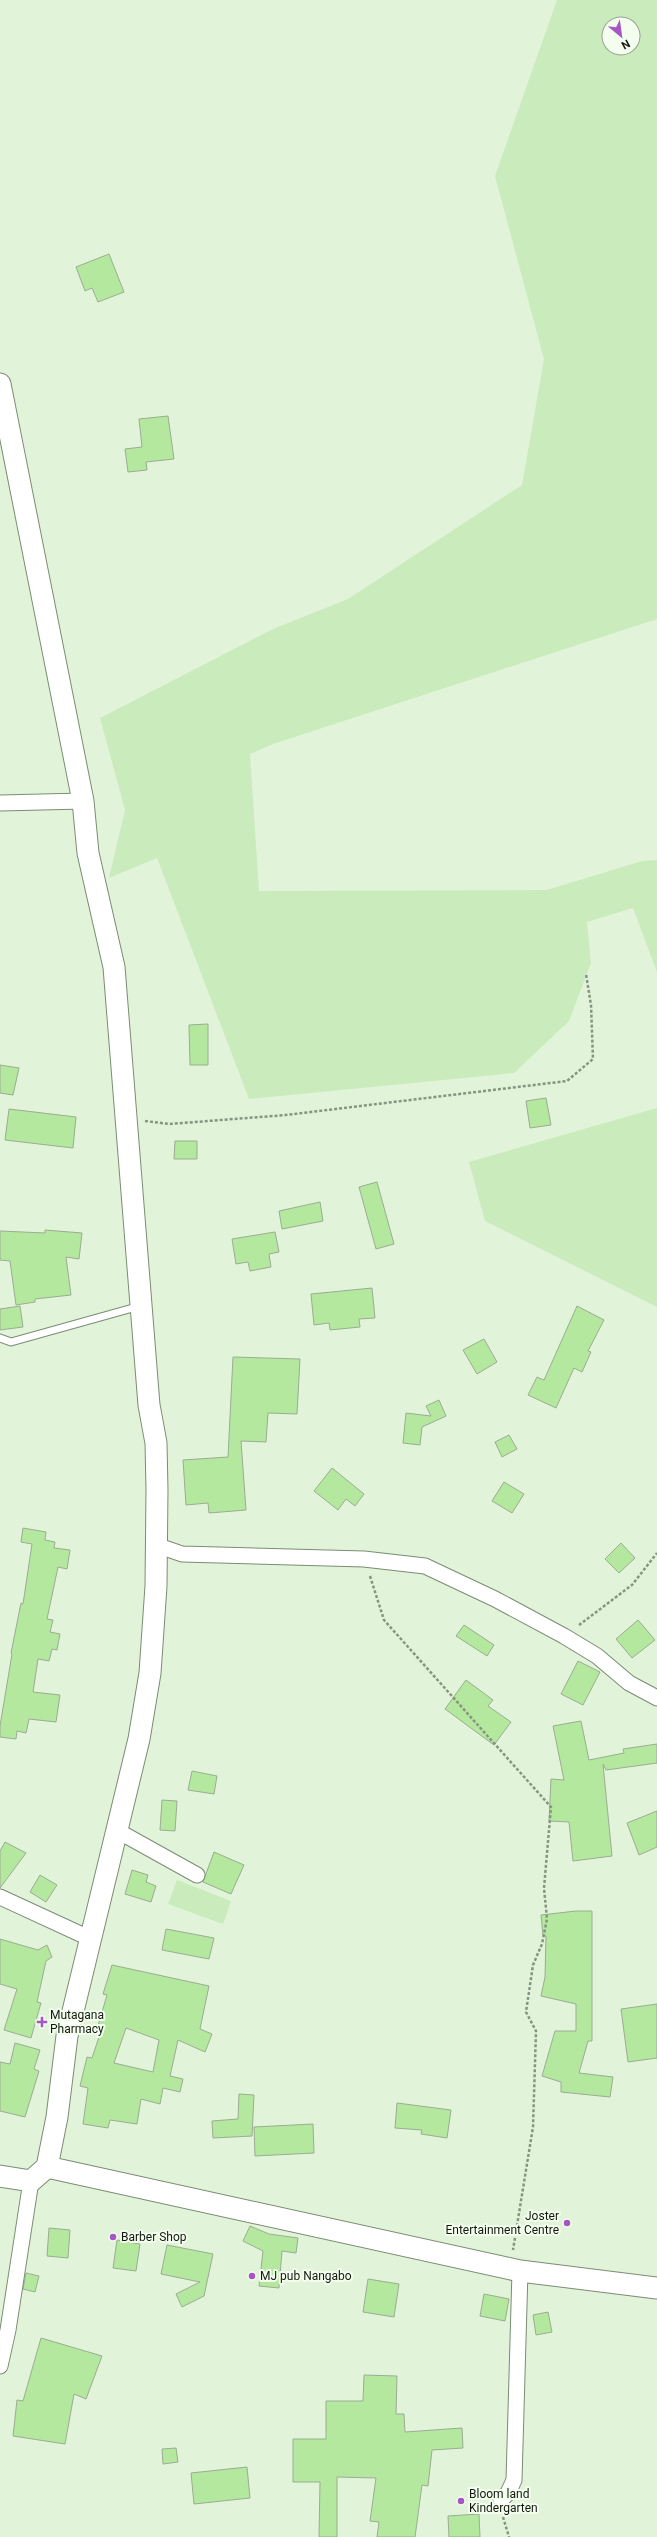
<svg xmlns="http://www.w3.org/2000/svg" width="657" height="2537" viewBox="0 0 657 2537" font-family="Roboto,sans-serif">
  <rect width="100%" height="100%" fill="#e1f4d9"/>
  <path fill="#caebbb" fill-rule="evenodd" d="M557,0h100v619l-384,125 -23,10 9,137 288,-1 95,-29 15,-1v112l-24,-64 -46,14 4,41 -22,58 -55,52 -265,26 -92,-241 -48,20 16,-68 -25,-92 173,-89 75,-30 174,-114 22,-126 -49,-183zM609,24h24v24h-24z
    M657,1108v199l-172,-86 -16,-59z
    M177,1880l54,21 -8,23 -55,-20z"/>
  <path fill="#b4e89e" stroke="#9bac93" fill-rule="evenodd" d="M109,254l15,38 -26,10 -6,-14 -7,3 -9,-24z
    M168,416l6,43 -28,3 1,8 -19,2 -3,-23 17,-2 -3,-28z
    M208,1024v41h-18l-1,-40z
    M0,1065l19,3 -6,27 -13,-2z
    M546,1098l5,27 -21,3 -4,-27z
    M9,1109l67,8 -3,31 -68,-8z
    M175,1141h22v18h-23z
    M377,1182l17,62 -18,5 -17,-62z
    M320,1202l3,19 -41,8 -3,-18z
    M45,1230l37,3 -3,26 -13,-2 5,38 -36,4v3l-19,3 -6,-44 -10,-1v-29l45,2z
    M275,1232l4,20 -10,2 2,13 -21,4 -2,-9 -12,2 -4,-25z
    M372,1288l3,30 -16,1 1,8 -30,3 -1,-7 -15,2 -3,-31z
    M20,1306l3,21 -23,3v-21z
    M577,1306l27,14 -16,31 3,1 -9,20 -8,-4 -18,40 -28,-13 9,-18 7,3z
    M484,1339l13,23 -20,12 -14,-24z
    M233,1357l67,2 -3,55 -29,-1 -2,29 -25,-1 5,69 -37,3 -1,-10 -22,2 -3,-45 45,-3z
    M439,1400l7,16 -24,11 -2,18 -17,-2 3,-30 25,3 -5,-10z
    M509,1435l8,14 -15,8 -7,-15z
    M332,1468l32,26 -9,12 -9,-7 -8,11 -24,-19z
    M504,1482l20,12 -12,19 -20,-12z
    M23,1528l23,4 -1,8 10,2 -1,6 16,2 -3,19 -9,-2 -11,52 6,1 -3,12 10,2 -3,16 -5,-1 -3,12 -11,-2 -5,33 27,3 -4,27 -27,-3 -3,14 -9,-2 -1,8 -16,-2v-11l12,-72 -1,-1 10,-50 2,1 9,-60 -11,-2z
    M621,1543l14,15 -16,15 -14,-14z
    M638,1620l17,20 -23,18 -16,-19z
    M464,1625l30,20 -7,11 -31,-20z
    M578,1661l22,11 -17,33 -22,-11z
    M466,1680l27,20 -5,6 23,16 -17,23 -49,-36z
    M581,1721l8,39 35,-7 -1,-4 34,-5v19l-51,7 -3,-6 9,92 -39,5 -4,-39 -20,-1 2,-42 13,1 -11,-54z
    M192,1771l25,5 -3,18 -26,-4z
    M162,1800l15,1 -2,30 -15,-1z
    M657,1811v36l-18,8 -12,-32z
    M5,1842l21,11 -26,35v-37z
    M214,1852l30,13 -13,29 -28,-12z
    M132,1870l16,5 -2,7 10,4 -5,16 -26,-8z
    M40,1875l17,10 -11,17 -16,-10z
    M576,1911h16v130h-4l-9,32 34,4 -3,20 -49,-5v-10l-19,-6 13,-45h21v-27l-35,-8 4,-19 1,-41h-3l-2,-21z
    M166,1929l48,9 -5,21 -47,-9z
    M0,1939l38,11 9,-5 5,12 -6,4 -9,41 4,1 -10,35 -27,-8 13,-41 -17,-5z
    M112,1965l97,21 -9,43 12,5 -7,18 -27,-12 -8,36 13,3 -3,13 -17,-4 -3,16 -19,-5 -4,25 -27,-4 -2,8 -25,-4 5,-36 -8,-2 7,-29 5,1 10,-30 -4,-2 9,-31 -4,-1zM126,2028l33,12 -6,32 -39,-9z
    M657,2004v54l-29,4 -7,-53z
    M15,2043l25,7 -6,19 5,2 -14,46 -25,-6v-49l10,2z
    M239,2094l15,1 -2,41 -39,2 -1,-17 26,-2z
    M397,2103l54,7 -4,28 -26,-4 1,-4 -27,-2z
    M313,2124l1,29 -59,3 -1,-29z
    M250,2226l19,8 29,4 -2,15 -14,-2 -3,37 -20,-2 4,-35 -20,-10z
    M49,2228l21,2 -2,28 -21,-2z
    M117,2240l23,4 -4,27 -23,-3z
    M167,2245l46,9 -9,42 -22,11 -6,-13 24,-12 -39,-8z
    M26,2273l13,3 -4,16 -12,-3z
    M368,2279l31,5 -5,33 -31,-5z
    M484,2294l25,5 -4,22 -25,-5z
    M548,2312l4,20 -16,3 -3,-20z
    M41,2338l61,18 -16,43 -12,-5 -9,50 -52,-8 4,-36 6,1z
    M364,2375l33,1 -1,38h8l1,18 57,-4 1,20 -31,2 -4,36 -6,-1 -7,52h-38l2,-15 -9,-1 6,-43 -39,-1v60h-18l1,-55h-27v-43h33v-38h37z
    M176,2448l2,14 -15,2 -1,-15z
    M247,2467l3,31 -56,6 -3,-31z
    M479,2514l1,23h-31l-1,-21z"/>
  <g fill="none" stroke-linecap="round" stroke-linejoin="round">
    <defs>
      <path id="lane" d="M0,1338l11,4 129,-36"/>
      <path id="street" d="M0,803l83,-2
        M156,1545l26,9 182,5 61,7 70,33 69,37 33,20 32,27 28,15
        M116,1830l81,45
        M0,1897l89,41
        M0,2366l8,-36 23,-149
        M501,2500l7,-7 6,-13 6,-209"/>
      <path id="secondary" d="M0,384l83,417 5,52 26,114 35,438 7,38 1,47 -1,96 -6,87 -11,66 -72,297 -10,81 -10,50
        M0,2176l31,5 16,-14 473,104 137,17"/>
    </defs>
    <use href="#lane" stroke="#7b8c74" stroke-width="9"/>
    <use href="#street" stroke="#7b8c74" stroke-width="17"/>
    <use href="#secondary" stroke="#7b8c74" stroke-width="23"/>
    <path stroke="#879481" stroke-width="2.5" stroke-dasharray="3 2" stroke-linecap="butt" d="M145,1121l24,3 117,-9 281,-34 26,-22 -2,-54 -5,-31
      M370,1576l14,44 167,187 -7,81 3,31 -5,25 -9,21 -7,47 10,19 -3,96 -20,123
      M579,1625l53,-40 25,-32
      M503,2517l6,20"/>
    <use href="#lane" stroke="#fff" stroke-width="7"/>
    <use href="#street" stroke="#fff" stroke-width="15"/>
    <use href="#secondary" stroke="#fff" stroke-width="21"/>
  </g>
  <g fill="#a755c4" stroke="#f3feee" stroke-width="1.5">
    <path d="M40 2016h4v4h4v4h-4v4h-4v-4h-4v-4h4z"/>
    <circle cx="567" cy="2223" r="4"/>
    <circle cx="113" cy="2237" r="4"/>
    <circle cx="252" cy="2276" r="4"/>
    <circle cx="461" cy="2501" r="4"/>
  </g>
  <g text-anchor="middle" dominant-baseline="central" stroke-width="4" stroke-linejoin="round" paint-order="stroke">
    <g font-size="12" fill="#131910" stroke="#f3feee" text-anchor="start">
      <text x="50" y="2015">Mutagana<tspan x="50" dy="14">Pharmacy</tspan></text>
      <text x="559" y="2216" text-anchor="end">Joster<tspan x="559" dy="14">Entertainment Centre</tspan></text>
      <text x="121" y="2237">Barber Shop</text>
      <text x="260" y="2276">MJ pub Nangabo</text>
      <text x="469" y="2494">Bloom land<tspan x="469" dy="14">Kindergarten</tspan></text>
    </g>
  </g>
  <g transform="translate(621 36) rotate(151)"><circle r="19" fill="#f3feee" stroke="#99a295"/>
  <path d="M0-3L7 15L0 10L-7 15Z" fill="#a755c4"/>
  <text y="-6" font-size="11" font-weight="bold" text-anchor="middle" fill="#131910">N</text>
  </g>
</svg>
